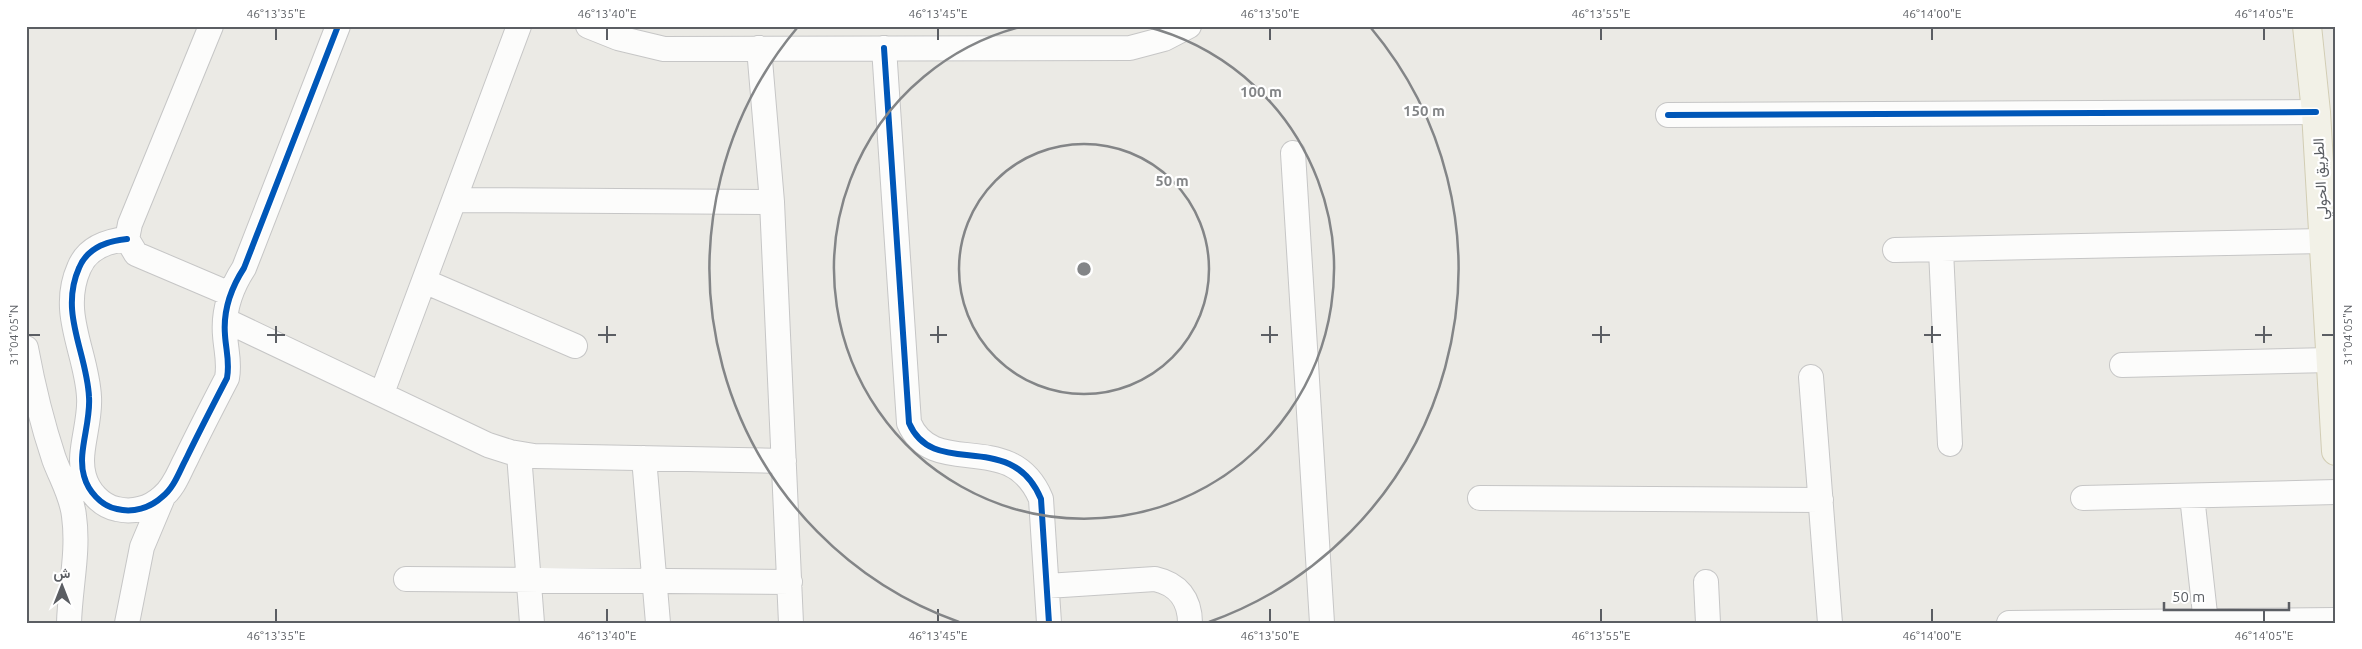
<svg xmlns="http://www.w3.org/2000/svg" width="2362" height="649" viewBox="0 0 2362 649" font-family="Ubuntu,Vazirmatn,sans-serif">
  <rect width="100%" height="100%" fill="#ebeae5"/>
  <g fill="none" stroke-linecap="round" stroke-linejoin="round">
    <defs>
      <path id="minor" d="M211,26l-81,198 -3,15 9,15 94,40
        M588,26l30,12 46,11 466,-1 34,-9 25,-13
        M759,48l13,154 19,421
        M884,48l25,375c25,58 102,4 132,76l8,124
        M1668,115l648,-3
        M1293,153l29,470
        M454,200l318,2
        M127,239c-20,2 -40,9 -48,29 -20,45 8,85 10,129 2,26 -12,56 -5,79 4,15 17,30 33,33 16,4 33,-1 45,-12 12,-9 17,-25 24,-38 13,-27 27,-54 41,-81 3,-16 -1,-27 -2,-43 -2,-24 6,-47 19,-67l94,-242
        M1895,250l428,-9
        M1941,250l9,194
        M424,281l151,65
        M225,320l263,125 22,7 24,4 250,5
        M26,348c7,38 16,75 28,111 7,19 18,37 20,57 5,36 -4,71 -5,107
        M2122,365l208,-5
        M1811,377l19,246
        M382,393l137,-367
        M519,454l13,169
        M644,458l14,165
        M2192,496l14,127
        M1480,498l341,2
        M2083,498l253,-6
        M406,579l384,3
        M1706,582l2,41
        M1047,586l108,-7c23,5 35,20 35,44
        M127,623l15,-76 21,-50
        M2009,623l327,-3"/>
      <path id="major" d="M2307,26l9,86 20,339"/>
    </defs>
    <use href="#minor" stroke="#c6c6c6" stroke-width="26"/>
    <use href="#major" stroke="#d2cdb4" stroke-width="30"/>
    <use href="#minor" stroke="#fcfcfb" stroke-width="24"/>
    <use href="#major" stroke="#f2f1e7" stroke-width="28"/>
    <defs>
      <path id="cycleway" d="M884,48l25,375c25,58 102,4 132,76l8,124
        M1668,115l648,-3
        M127,239c-20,2 -40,9 -48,29 -20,45 8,85 10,129 2,26 -12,56 -5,79 4,15 17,30 33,33 16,4 33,-1 45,-12 12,-9 17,-25 24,-38 13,-27 27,-54 41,-81 3,-16 -1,-27 -2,-43 -2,-24 6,-47 19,-67l94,-242"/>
    </defs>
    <use href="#cycleway" stroke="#fff" stroke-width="9"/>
    <use href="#cycleway" stroke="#0057b8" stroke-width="6"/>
  </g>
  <path fill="none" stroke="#5b5e63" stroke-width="2" d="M276,28v12M607,28v12M938,28v12M1270,28v12M1601,28v12M1932,28v12M2264,28v12M276,326v17M607,326v17M938,326v17M1270,326v17M1601,326v17M1932,326v17M2264,326v17M28,335h12M267,335h18M598,335h18M930,335h17M1261,335h17M1592,335h18M1924,335h17M2255,335h17M2322,335h12M276,609v13M607,609v13M938,609v13M1270,609v13M1601,609v13M1932,609v13M2264,609v13"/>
  <g fill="none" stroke="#838587" stroke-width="2.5">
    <circle cx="1084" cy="269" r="125"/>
    <path d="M1144 26A250 250 0 1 1 1024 26"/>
    <path d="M959 622A375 375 0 0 1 797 28M1371 28A375 375 0 0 1 1209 622"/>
  </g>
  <g text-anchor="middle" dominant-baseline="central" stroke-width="4.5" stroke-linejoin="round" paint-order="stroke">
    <g font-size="15" fill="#5b5e63" stroke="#fff">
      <text transform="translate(2320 179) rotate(-93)">الطريق الحولي</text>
    </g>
  </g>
  <circle cx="1084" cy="269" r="8" fill="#838587" stroke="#fff" stroke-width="2.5"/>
  <g font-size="15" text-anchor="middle" font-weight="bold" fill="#838587" stroke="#fff" stroke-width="4.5" stroke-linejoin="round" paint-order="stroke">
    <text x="1261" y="97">100 m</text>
    <text x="1424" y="116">150 m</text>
    <text x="1172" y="186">50 m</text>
  </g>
  <rect width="2362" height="649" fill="none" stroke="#ffffff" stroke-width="55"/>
  <g transform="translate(62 586)" stroke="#ffffff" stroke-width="4" paint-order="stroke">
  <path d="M0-4L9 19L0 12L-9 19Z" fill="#5b5e63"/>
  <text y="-8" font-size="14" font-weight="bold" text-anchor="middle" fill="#5b5e63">ش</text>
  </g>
  <path d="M2164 602v8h125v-8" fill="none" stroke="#5b5e63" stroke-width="2.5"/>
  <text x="2172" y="602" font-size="15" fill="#5b5e63" stroke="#ffffff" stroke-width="4" paint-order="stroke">50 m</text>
  <rect x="28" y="28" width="2306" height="594" fill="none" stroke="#5b5e63" stroke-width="2"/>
  <g font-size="12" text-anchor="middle" fill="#5b5e63">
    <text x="276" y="18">46°13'35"E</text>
    <text x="607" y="18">46°13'40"E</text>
    <text x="938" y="18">46°13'45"E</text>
    <text x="1270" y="18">46°13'50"E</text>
    <text x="1601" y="18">46°13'55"E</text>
    <text x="1932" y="18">46°14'00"E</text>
    <text x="2264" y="18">46°14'05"E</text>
    <text transform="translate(14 335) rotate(-90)" y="4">31°04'05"N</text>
    <text transform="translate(2348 335) rotate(-90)" y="4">31°04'05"N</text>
    <text x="276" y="640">46°13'35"E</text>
    <text x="607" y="640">46°13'40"E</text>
    <text x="938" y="640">46°13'45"E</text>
    <text x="1270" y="640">46°13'50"E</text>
    <text x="1601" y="640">46°13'55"E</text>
    <text x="1932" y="640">46°14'00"E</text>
    <text x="2264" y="640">46°14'05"E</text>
  </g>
</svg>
